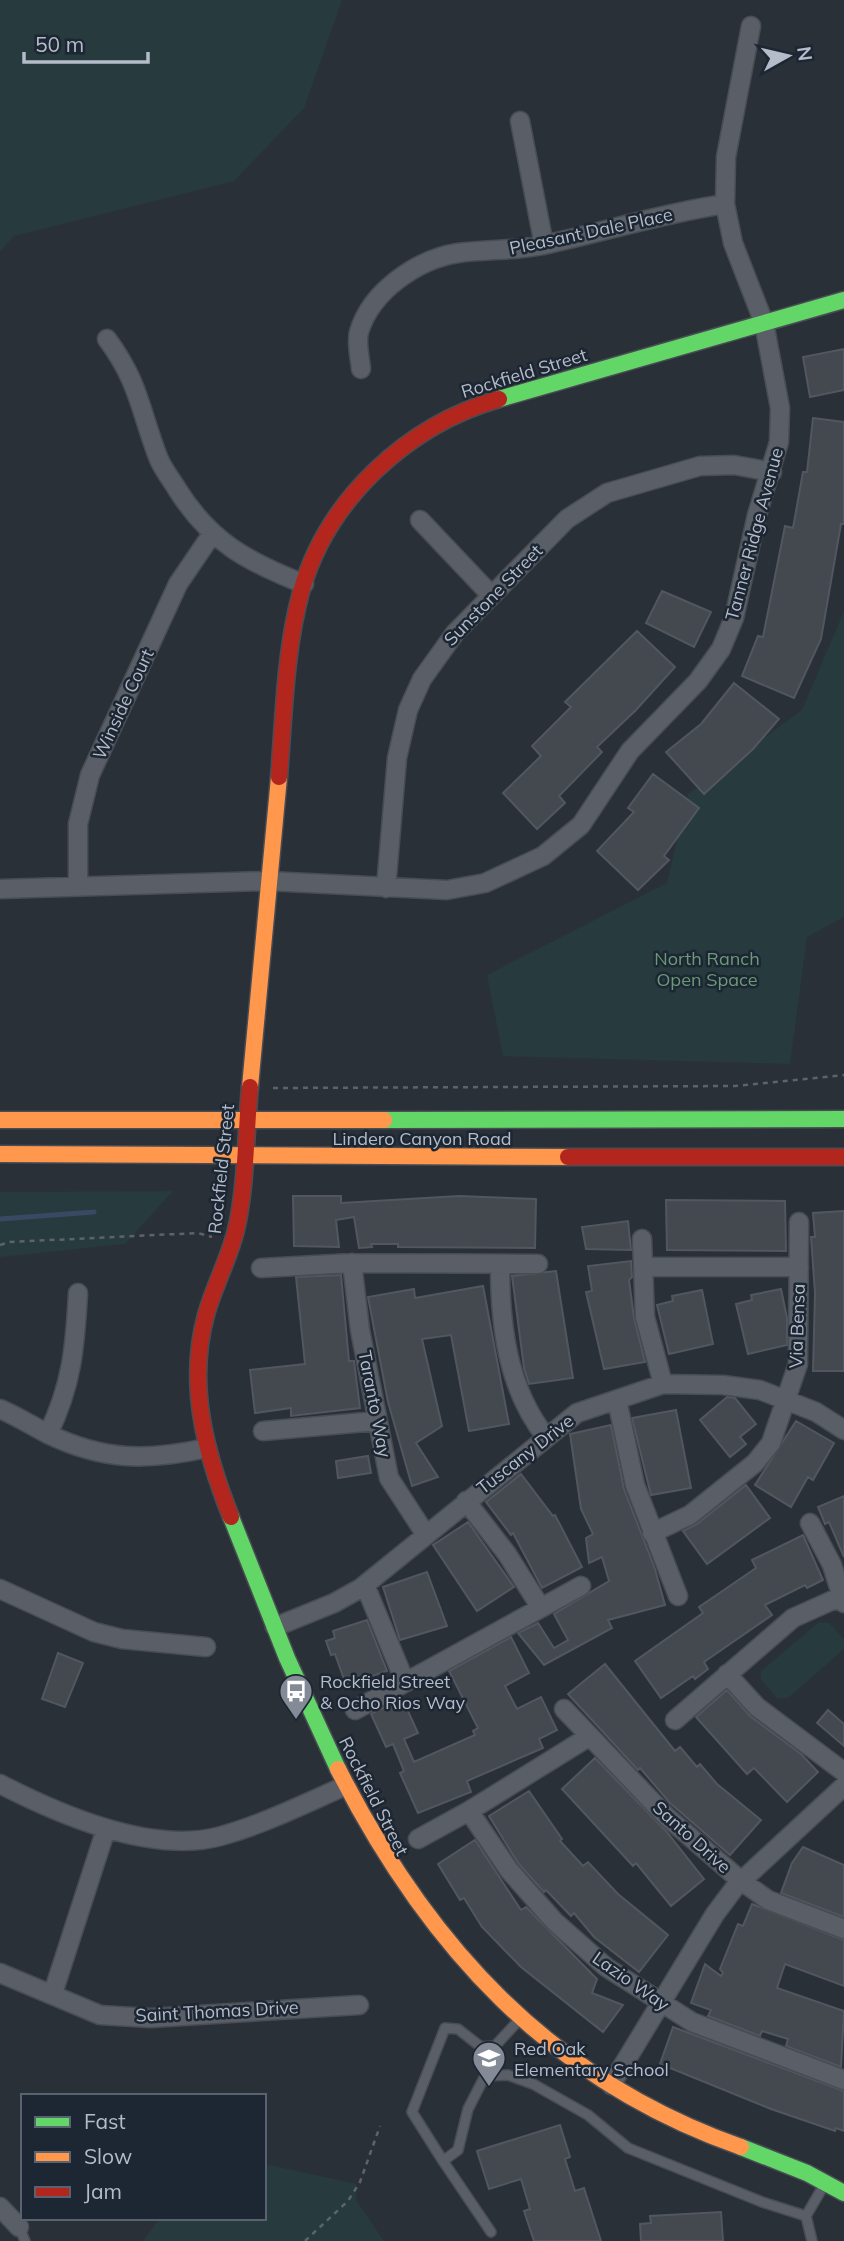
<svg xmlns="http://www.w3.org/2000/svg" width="844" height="2241" viewBox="0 0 844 2241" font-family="Mulish,sans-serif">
  <rect width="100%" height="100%" fill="#2a3038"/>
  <path fill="#273a3e" d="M0,0h342l-38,108 -70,73 -220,55 -14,16z
    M844,611v306l-37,20 -17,127 -287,-8 -16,-81 180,-92 21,-89 114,-84z
    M173,1191l-48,53 -125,13v-65z
    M819,1622l10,1 15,16v10l-56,49h-11l-16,-18v-9z
    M270,2165l86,19v16l28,41h-241l17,-23h104v-52z"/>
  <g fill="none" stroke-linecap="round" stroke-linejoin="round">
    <path stroke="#384963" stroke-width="5" d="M0,1219l94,-7"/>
  </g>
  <path fill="#444950" stroke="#52575f" stroke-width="2" d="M844,349v41l-34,7 -7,-40z
    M813,418l31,4v102h-3l-20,115 -27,59 -52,-22 16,-40 5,1 22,-111 8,2 10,-56h4z
    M662,591l49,21 -17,35 -48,-24z
    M637,631l38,36 -39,43 -39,37 5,5 -43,44 6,7 -28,26 -34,-36 38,-37 -9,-10 39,-39 -6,-5z
    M734,683l45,36 -26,30 -49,45 -38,-42 35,-28z
    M653,774l46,34 -35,48 5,4 -31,30 -41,-39 37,-39 -6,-4z
    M293,1196h48v7l118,-7 77,3 -1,49 -137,-1v-3h-27l1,3 -13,1 -5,-31 -18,3 3,27 -45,-1z
    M666,1200l119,1 1,50 -119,-1z
    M844,1211v160h-31l2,-78 -4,-56h4l-2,-24z
    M628,1221l3,29 -45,-1 -4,-22z
    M631,1261l1,16 -3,3 5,38 11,44 -41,7 -18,-77 6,-1 -4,-25z
    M556,1271l17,107 -44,6 -5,-16 -12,-92z
    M341,1275l8,86h5l6,47 -69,8v-8l-36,5 -5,-43 55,-6 -9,-87z
    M483,1286l26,138 -40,7 -18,-96 -29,4 20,87 -26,17 22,34 -26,9 -24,-84 -20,-105 46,-8 1,9z
    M781,1289l6,29v27l-39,9 -12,-50 16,-4 -1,-5z
    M702,1290l11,54 -44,10 -12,-49 16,-4 -1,-5z
    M727,1397l8,1 21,26 -16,13 6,7 -16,13 -30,-37z
    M676,1410l15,78 -40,7 -19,-77z
    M796,1421l38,22 -21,37 -5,-3 -17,30 -36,-22z
    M611,1425l13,64 31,80 10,36 -57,15 4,8 -68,37 -26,-32 20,-10 16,25 14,-8 -14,-26 55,-33 -7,-24 -13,6 -3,-25 7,-4 -12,-25 -11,-75z
    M368,1456l3,17 -33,5 -2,-17z
    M521,1474l32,42 2,-1 27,52 -40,21 -29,-55 -2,2 -25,-33z
    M746,1485l24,33 -63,46 -24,-33 14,-7z
    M844,1496v61l-15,-35 -4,2 -7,-17z
    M468,1522l46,65 -37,24 -44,-66z
    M803,1535l20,45 -16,8 -2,-3 -40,20 7,10 -68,47 4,7 -13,10 -2,-3 -32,22 -26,-37 68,-48 -4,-6 57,-39 -4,-8z
    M427,1572l20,54 -47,14 -17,-53z
    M367,1620l20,51 -41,14 -11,-31 -4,1 -5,-14 9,-3 -2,-7z
    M511,1637l18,36 -24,13 12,23 24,-12 16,33 -18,9 4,9 -76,33 4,11 -53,21 -18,-40 4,-2 -11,-27 -7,3 -15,-33 31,-16 16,35 -14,6 10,23 61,-27 -2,-4 5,-3 -29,-57z
    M58,1653l25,10 -18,44 -23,-8z
    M605,1664l70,87 5,-4 17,20 3,-3 17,20 44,36 -31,35 -60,-52 -30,-35 -2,2 -70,-76z
    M727,1690l23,26 51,38 17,18 -31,30 -33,-34 -7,6 -51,-57z
    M828,1710l16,14v22l-27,-23z
    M595,1758l71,73 38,48 -33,27 -35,-43 -3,3 -71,-77z
    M529,1791l33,48 -2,2 23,25 5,-4 30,32 50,41 -29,37 -45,-35 -20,-24 -3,3 -25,-26 -2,2 -26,-29 -29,-47z
    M475,1840l46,70 5,-3 71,72 -5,14 31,12 -20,27 -82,-65 -39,-40 -18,-29 -4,2 -22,-36z
    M803,1847l41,18v52l-63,-24 11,-30z
    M752,1904l92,36v46l-59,-22 -8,24 67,23 -3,56 -55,-21 2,-7 -26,-8 -2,5 -52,-20 3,-6 -20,-7 14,-39 16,12 2,-3 -3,-4 18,-45 5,2z
    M673,2027l171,64v40l-8,-3 -1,3 -64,-22 -111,-45z
    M560,2125l10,32 -5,2 10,32 9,-3 17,53h-67l-10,-30 6,-2 -9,-30 -32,10 -12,-38z
    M721,2212l2,29h-82l-1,-17 11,-1 -1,-7z"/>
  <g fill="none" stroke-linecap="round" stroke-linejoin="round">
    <defs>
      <path id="lane" d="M519,2020l-24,26 -14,1 -23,-18 -13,-1 -33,84 31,49 15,-11 10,-41 17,-33 23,-1 25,9 55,31 40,33 134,54 44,14 18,-31
        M443,2161l48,71
        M806,2216l6,25
        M19,2227l6,14"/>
      <path id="street" d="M520,121l24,124
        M107,339c32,43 33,71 51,118 4,11 13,22 19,32 33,53 71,73 127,95
        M361,369c-1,-11 -5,-27 -2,-37 12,-41 59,-73 99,-79 29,-4 57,-2 85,-8 61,-13 120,-32 182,-41
        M420,520l71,75
        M78,887v-63l12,-49 88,-191 34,-50
        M386,888l11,-130 11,-48 14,-31 33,-46 112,-114 40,-26 93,-27 34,-1 38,7
        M0,889l268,-8 179,9 38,-7 58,-27 38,-31 49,-74 68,-70 23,-32 13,-31 23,-103 22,-73 1,-34 -16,-85 -31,-80 -8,-39 1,-47 25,-131
        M642,1239l3,78 18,67
        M352,1263l8,67 29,148 37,57
        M500,1264c0,61 7,124 46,173
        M643,1267h156
        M261,1268l91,-5 186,1
        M617,1400l18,85 43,111
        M0,1409c17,7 32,17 48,25 56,27 99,27 159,14
        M263,1431l114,-10
        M48,1434c24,-49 27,-87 30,-141
        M466,1501l41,53 34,54
        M810,1523l22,42 12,38
        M652,1533l38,-18 65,-52 16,-20 27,-79 1,-142
        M365,1585l40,97
        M0,1589l94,43 28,7 84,8
        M275,1627l59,-24 27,-15 216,-175 86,-29 60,1 37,5 56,22 28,18
        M727,1674l30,33 87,65
        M564,1709l102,107 74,64 28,20 76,29
        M355,1710l226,-124
        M675,1720l118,-102 49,-22
        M0,1784c60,31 152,71 221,52 43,-12 83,-32 124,-50
        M469,1811l40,59 45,51 52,46 86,55 152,58
        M418,1839l51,-28 121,-75
        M0,1973l100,42 50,3 209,-13
        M53,1993l53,-164
        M611,2085l104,-171 21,-28 108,-100
        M0,2207l19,20"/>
      <path id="fast" d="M499,399l345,-99
        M384,1120l460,-1
        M231,1517l56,141 51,111
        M741,2147l66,26 37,20"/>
      <path id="slow" d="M250,1087l29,-310
        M0,1120h384
        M0,1154l568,3
        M338,1769c90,177 212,311 403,378"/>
      <path id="jam" d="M279,777c5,-62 6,-126 22,-185 26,-93 107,-167 198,-193
        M568,1157h276
        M231,1517c-26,-65 -44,-133 -25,-202 8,-29 23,-56 30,-85 10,-40 10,-101 14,-143"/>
    </defs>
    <use href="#lane" stroke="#484c53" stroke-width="12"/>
    <use href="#street" stroke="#484c53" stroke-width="21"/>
    <use href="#fast" stroke="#484c53" stroke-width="19"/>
    <use href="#slow" stroke="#484c53" stroke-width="19"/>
    <use href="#jam" stroke="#484c53" stroke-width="19"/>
    <path stroke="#5d636a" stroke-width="2.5" stroke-dasharray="5 5" stroke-linecap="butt" d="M273,1088l462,-2 109,-11
      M0,1245l10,-3 188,-9 14,4
      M305,2241l43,-40 12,-19 20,-56"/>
    <use href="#lane" stroke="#5a5e66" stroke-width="9"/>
    <use href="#street" stroke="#5a5e66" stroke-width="18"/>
    <use href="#fast" stroke="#63d668" stroke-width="16"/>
    <use href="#slow" stroke="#ff974d" stroke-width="16"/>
    <use href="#jam" stroke="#b3261e" stroke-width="16"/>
  </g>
  <defs>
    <symbol id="bus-pin" viewBox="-11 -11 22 30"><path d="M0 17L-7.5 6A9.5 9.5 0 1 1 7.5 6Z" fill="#848b96" stroke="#1d2633"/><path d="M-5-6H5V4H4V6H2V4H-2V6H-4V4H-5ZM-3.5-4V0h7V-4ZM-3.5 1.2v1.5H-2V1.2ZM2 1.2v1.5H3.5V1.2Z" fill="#fff"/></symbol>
    <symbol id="school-pin" viewBox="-11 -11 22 30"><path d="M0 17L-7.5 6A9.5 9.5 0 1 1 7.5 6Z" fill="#848b96" stroke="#1d2633"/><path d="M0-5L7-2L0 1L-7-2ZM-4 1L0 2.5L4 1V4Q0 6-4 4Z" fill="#fff"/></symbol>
  </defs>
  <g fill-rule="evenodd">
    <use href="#bus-pin" x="277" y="1672" width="38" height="52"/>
    <use href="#school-pin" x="470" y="2039" width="38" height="52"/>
  </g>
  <g text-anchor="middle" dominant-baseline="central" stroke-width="5" stroke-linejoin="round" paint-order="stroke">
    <g font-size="18" fill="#b4bcc9" stroke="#1d2633">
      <text transform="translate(591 231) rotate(-12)">Pleasant Dale Place</text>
      <text transform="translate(524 373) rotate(-17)">Rockfield Street</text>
      <text transform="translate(754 534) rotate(-75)">Tanner Ridge Avenue</text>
      <text transform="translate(493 595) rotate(-46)">Sunstone Street</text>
      <text transform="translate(123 704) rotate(-65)">Winside Court</text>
      <text x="422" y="1138">Lindero Canyon Road</text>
      <text transform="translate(221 1169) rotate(-84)">Rockfield Street</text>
      <text transform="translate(797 1326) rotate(-88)">Via Bensa</text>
      <text transform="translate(375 1404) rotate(79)">Taranto Way</text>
      <text transform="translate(525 1454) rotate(-38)">Tuscany Drive</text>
      <text transform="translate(374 1796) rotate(63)">Rockfield Street</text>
      <text transform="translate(692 1837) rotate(42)">Santo Drive</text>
      <text transform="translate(631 1981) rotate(35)">Lazio Way</text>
      <text transform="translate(217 2011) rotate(-3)">Saint Thomas Drive</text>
    </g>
    <g font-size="18" fill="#6b9a76" stroke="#1d2633">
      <text x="707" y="958">North Ranch<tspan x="707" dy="21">Open Space</tspan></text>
    </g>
    <g font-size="18" fill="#b4bcc9" stroke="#1d2633" text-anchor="start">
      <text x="320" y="1681">Rockfield Street<tspan x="320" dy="21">&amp; Ocho Rios Way</tspan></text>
      <text x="514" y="2048">Red Oak<tspan x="514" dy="21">Elementary School</tspan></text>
    </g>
  </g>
  <rect x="21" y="2094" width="245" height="126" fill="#1d2633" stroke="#59626f" stroke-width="2"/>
  <rect x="35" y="2117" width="35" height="10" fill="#63d668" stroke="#59626f" stroke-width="2"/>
  <text x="84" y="2129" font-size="21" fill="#b4bcc9">Fast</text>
  <rect x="35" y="2152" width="35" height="10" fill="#ff974d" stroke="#59626f" stroke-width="2"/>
  <text x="84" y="2164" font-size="21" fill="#b4bcc9">Slow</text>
  <rect x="35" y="2187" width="35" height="10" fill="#b3261e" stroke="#59626f" stroke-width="2"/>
  <text x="84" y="2199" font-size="21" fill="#b4bcc9">Jam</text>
  <g transform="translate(788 56) rotate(82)" stroke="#1d2633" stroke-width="5" paint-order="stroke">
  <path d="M0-5L12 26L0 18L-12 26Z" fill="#b4bcc9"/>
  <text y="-10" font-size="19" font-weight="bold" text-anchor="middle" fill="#b4bcc9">N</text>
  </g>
  <path d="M24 52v10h124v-10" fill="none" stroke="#b4bcc9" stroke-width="3.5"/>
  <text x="35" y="52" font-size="21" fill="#b4bcc9" stroke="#1d2633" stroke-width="5" paint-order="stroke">50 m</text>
</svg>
